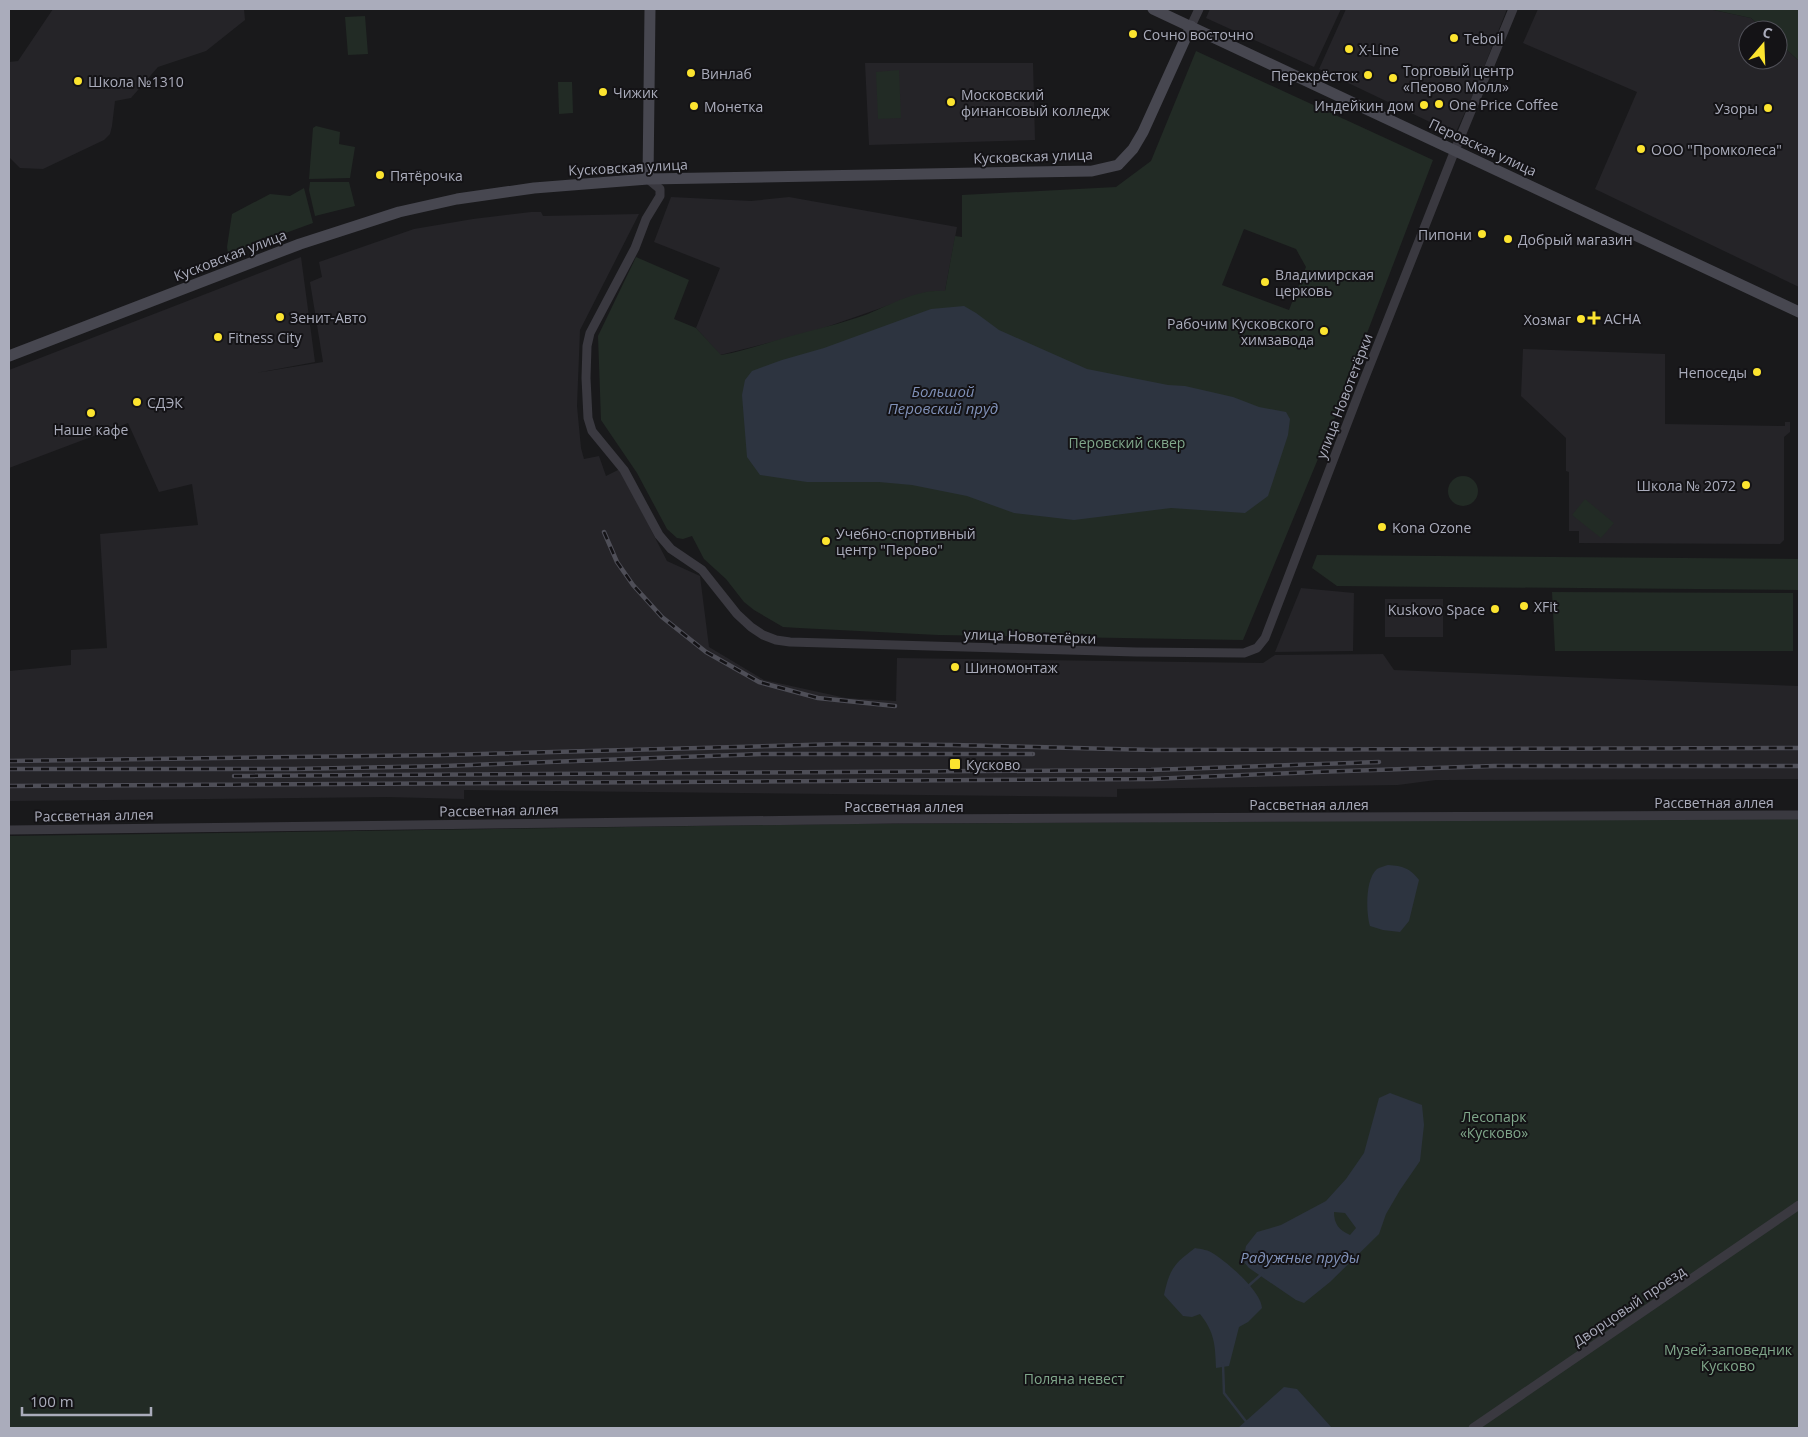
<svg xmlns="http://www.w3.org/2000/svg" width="1808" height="1437" viewBox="0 0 1808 1437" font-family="'Open Sans',sans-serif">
  <rect width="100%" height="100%" fill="#19191b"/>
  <path fill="#252428" d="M53,9h191l1,11 -39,31 -48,16 -27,31 -16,3 -3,25 -2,8 -6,6 -61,29 -23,-1 -11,-11v-95l9,-1z
    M1210,9h131l-27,58 -108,-49z
    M1346,9h161l-34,86 -18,39 -136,-65z
    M1538,9h171l42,9 13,12h-16v30h30v-18l21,19v226l-204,-98 42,-97 -114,-49z
    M865,63h168l2,77 -166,5z
    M671,197l80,4 38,-4 168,30 -12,64h-10l-11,2 -109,38 -95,24 -24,-27 24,-60 -66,-26z
    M531,212h10l2,4 96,-2 -59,116 -3,76 4,42 3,11 15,-3 7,20 14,-7 47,92 33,15 9,71 55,33 82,18 50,3 1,-43 366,5 12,-8 108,-1 11,16 405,16v93l-363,1 -38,5 -281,4v8l-653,-7v9l-76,-2 -379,4v-130l62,-6v-15l36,-2 -7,-114 98,-9 -6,-41 -33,8 -31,-69 -119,45v-98l292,-113 14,105 -59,11 67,-11 -13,-80 12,-5 -3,-15 95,-33 59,-10z
    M1523,349l142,5v70l120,2v-4h5v10l-6,5v103l-4,4 -201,-1v-12h-10v-59l-3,-1v-33l-45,-42z
    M1301,588l53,5 -1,58 -78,1z
    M1385,599h58v38h-58z"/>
  <path fill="#222b25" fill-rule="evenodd" d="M1709,9h90v52l-21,-19v-12h-14l-13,-12z
    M365,16l3,38 -20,1 -3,-38z
    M1196,51l237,109 -101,265 -89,215 -305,-5 -139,-7 -16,-1 -29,-17 -10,-8 -18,-23 -22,-20 -12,-23 -9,3 -6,-1 -10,-9 -30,-56 -36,-53 -3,-84 38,-79 53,23 -15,39 22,9 25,27c21,-3 42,-11 63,-17 28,-8 57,-14 84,-24 24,-10 50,-25 77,-23l10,-55 7,1v-42l154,-8 35,-26zM1244,229l52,20 10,18 -17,43 -67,-25z
    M899,70l2,48 -23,1 -2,-47z
    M558,82h14l1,31 -14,1z
    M316,126l24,6 -1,12 16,3 -5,31 -41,1 4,-51z
    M310,182h39l6,24 -40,10 -6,-26z
    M304,188l9,35 -85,31 -1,-7 5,-33 38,-20 20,2z
    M1448 491a15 15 0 1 1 30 0a15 15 0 1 1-30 0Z
    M1585,499l29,24 -13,15 -29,-23z
    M1317,555l482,4v31l-462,-4 -25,-18z
    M1552,592l241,1v58h-238z
    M1799,818v610h-1790v-592l833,-12z"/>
  <path fill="#2d3440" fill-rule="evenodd" d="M964,306l12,7 23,17 88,39 81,16 17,1 48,11 26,10 27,5 4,7 -2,16 -20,61 -23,17 -74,-5 -97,12 -60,-7 -47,-17 -55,-11 -33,-3h-72l-47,-7 -13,-18 -5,-62 3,-15 7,-9 30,-11 42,-12 107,-39z
    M1388,865c15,1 22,3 31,15l-10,41 -9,11 -17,-2 -13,-4c-4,-13 -5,-47 7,-57 3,-2 8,-3 11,-4z
    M1390,1093l32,12 2,20 -4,36 -20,29 -14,24 -7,20 -49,48 -26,21 -8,-3 -47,-32 -6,-7 3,-15 11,-14 24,-7 45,-24 20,-22 18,-26 15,-55zM1334,1212l11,1 11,15 -6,7c-11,-5 -16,-11 -16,-23z
    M1195,1248c6,1 14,2 19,6 14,9 47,37 48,54l-14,14 -9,5 -10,39 -13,2c-1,-23 -1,-35 -16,-54l-8,3 -9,-1 -19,-21c6,-27 10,-31 31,-47z
    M1284,1387l13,2 35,39h-94z"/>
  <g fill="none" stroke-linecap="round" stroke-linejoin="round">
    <path stroke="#2d3440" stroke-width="2.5" d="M1246,1288l17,-15
      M1223,1364l1,29 27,35"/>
    <path stroke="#3a3940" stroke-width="9" d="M1191,26l8,-17
      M648,179l12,10v7l-14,23 -11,29 -45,85 -3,13 -1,32 2,40 4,13 32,39 35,65 12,14 31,21 35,44 14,13 12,8 13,5 14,2 346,10 108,1 13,-5 8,-10 95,-248 95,-240 58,-141
      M9,830l885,-11 905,-4
      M1473,1428l326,-223"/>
    <path stroke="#474750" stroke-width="11" d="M1153,9l646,303
      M648,179l2,-170
      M9,356l291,-112 99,-32 58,-13 77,-11 114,-9 444,-8 26,-6 15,-16 10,-17 48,-106"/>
    <defs>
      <path id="rail" d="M604,532l13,30 16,23 29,32 44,35 53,30 59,16 77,8
        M9,761l434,-6 398,-11 112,1 200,5 646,-2
        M9,769h285l150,-3 318,-12h271
        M234,776l917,-6 228,-8
        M9,786l1143,-7 163,-7 179,-6h305"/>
    </defs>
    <use href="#rail" stroke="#4e4e57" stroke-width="4.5"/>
    <use href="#rail" stroke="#141316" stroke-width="2.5" stroke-dasharray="8" stroke-linecap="butt"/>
  </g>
  <g fill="#fce42f" stroke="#141316" stroke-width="2">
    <circle cx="1133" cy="34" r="5"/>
    <circle cx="1454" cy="38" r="5"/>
    <circle cx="1349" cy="49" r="5"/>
    <circle cx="691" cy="73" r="5"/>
    <circle cx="1368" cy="75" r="5"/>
    <circle cx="1393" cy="78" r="5"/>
    <circle cx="78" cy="81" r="5"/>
    <circle cx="603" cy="92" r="5"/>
    <circle cx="951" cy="102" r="5"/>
    <circle cx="1439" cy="104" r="5"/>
    <circle cx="1424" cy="105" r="5"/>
    <circle cx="694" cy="106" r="5"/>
    <circle cx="1768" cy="108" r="5"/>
    <circle cx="1641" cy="149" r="5"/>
    <circle cx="380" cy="175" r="5"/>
    <circle cx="1482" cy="234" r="5"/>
    <circle cx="1508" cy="239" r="5"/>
    <circle cx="1265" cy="282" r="5"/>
    <circle cx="280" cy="317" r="5"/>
    <path d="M1591.5 310.5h5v5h5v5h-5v5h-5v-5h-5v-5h5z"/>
    <circle cx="1581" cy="319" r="5"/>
    <circle cx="1324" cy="331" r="5"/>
    <circle cx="218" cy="337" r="5"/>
    <circle cx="1757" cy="372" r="5"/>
    <circle cx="137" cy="402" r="5"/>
    <circle cx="91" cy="413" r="5"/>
    <circle cx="1746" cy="485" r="5"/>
    <circle cx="1382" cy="527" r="5"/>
    <circle cx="826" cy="541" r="5"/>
    <circle cx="1524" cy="606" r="5"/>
    <circle cx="1495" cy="609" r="5"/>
    <circle cx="955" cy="667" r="5"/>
    <rect x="949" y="758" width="12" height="12" rx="2.5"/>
  </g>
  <g text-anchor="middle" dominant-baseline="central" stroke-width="4" stroke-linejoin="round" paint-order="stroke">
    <g font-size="14" fill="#aaacbb" stroke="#141316" text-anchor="start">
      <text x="1143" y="34">Сочно восточно</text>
      <text x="1464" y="38">Teboil</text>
      <text x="1359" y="49">X-Line</text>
      <text x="1403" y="70">Торговый центр<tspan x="1403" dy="16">«Перово Молл»</tspan></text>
      <text x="701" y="73">Винлаб</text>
      <text x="1358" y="75" text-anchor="end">Перекрёсток</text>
      <text x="88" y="81">Школа №1310</text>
      <text x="613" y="92">Чижик</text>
      <text x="961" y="94">Московский<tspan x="961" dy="16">финансовый колледж</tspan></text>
      <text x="1449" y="104">One Price Coffee</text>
      <text x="1414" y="105" text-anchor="end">Индейкин дом</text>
      <text x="704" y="106">Монетка</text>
      <text x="1758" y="108" text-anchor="end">Узоры</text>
      <text x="1651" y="149">ООО "Промколеса"</text>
      <text x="390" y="175">Пятёрочка</text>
      <text x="1472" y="234" text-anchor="end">Пипони</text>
      <text x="1518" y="239">Добрый магазин</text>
      <text x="1275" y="274">Владимирская<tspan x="1275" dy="16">церковь</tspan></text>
      <text x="290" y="317">Зенит-Авто</text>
      <text x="1604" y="318">АСНА</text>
      <text x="1571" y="319" text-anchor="end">Хозмаг</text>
      <text x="1314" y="323" text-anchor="end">Рабочим Кусковского<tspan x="1314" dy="16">химзавода</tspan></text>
      <text x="228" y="337">Fitness City</text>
      <text x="1747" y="372" text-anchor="end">Непоседы</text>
      <text x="147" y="402">СДЭК</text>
      <text x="91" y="429" text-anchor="middle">Наше кафе</text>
      <text x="1736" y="485" text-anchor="end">Школа № 2072</text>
      <text x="1392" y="527">Kona Ozone</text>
      <text x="836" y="533">Учебно-спортивный<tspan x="836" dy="16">центр "Перово"</tspan></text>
      <text x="1534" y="606">XFit</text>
      <text x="1485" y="609" text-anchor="end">Kuskovo Space</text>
      <text x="965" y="667">Шиномонтаж</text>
      <text x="966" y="764">Кусково</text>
    </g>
    <g font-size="14" fill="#aaacbb" stroke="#141316">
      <text transform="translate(1483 147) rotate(25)">Перовская улица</text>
      <text transform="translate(1033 156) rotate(-2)">Кусковская улица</text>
      <text transform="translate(628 167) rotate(-3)">Кусковская улица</text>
      <text transform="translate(230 255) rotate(-21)">Кусковская улица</text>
      <text transform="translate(1344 396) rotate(-69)">улица Новотетёрки</text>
      <text transform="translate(1030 636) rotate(2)">улица Новотетёрки</text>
      <text x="1714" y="802">Рассветная аллея</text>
      <text x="1309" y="804">Рассветная аллея</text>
      <text x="904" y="806">Рассветная аллея</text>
      <text transform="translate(499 810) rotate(-1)">Рассветная аллея</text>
      <text transform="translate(94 815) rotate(-1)">Рассветная аллея</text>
      <text transform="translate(1629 1306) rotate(-34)">Дворцовый проезд</text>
    </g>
    <g font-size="14" fill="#80a78b" stroke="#141316">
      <text x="1127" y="442">Перовский сквер</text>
      <text x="1494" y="1116">Лесопарк<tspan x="1494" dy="16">«Кусково»</tspan></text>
      <text x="1728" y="1349">Музей-заповедник<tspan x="1728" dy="16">Кусково</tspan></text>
      <text x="1074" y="1378">Поляна невест</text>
    </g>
    <g font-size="15" font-style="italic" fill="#8091b8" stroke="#141316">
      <text x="943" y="391">Большой<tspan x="943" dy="17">Перовский пруд</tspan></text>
      <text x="1300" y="1257">Радужные пруды</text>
    </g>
  </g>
  <rect width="1808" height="1437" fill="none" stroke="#aaacbb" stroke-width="20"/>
  <g transform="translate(1763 45) rotate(19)"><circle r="24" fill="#141316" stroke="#505058"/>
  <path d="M0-4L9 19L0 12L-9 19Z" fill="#fce42f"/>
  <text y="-8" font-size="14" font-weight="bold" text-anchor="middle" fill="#aaacbb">С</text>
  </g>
  <path d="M22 1407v8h129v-8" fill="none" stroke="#aaacbb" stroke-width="2.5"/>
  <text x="30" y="1407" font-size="15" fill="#aaacbb" stroke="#141316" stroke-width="4" paint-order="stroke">100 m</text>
</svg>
